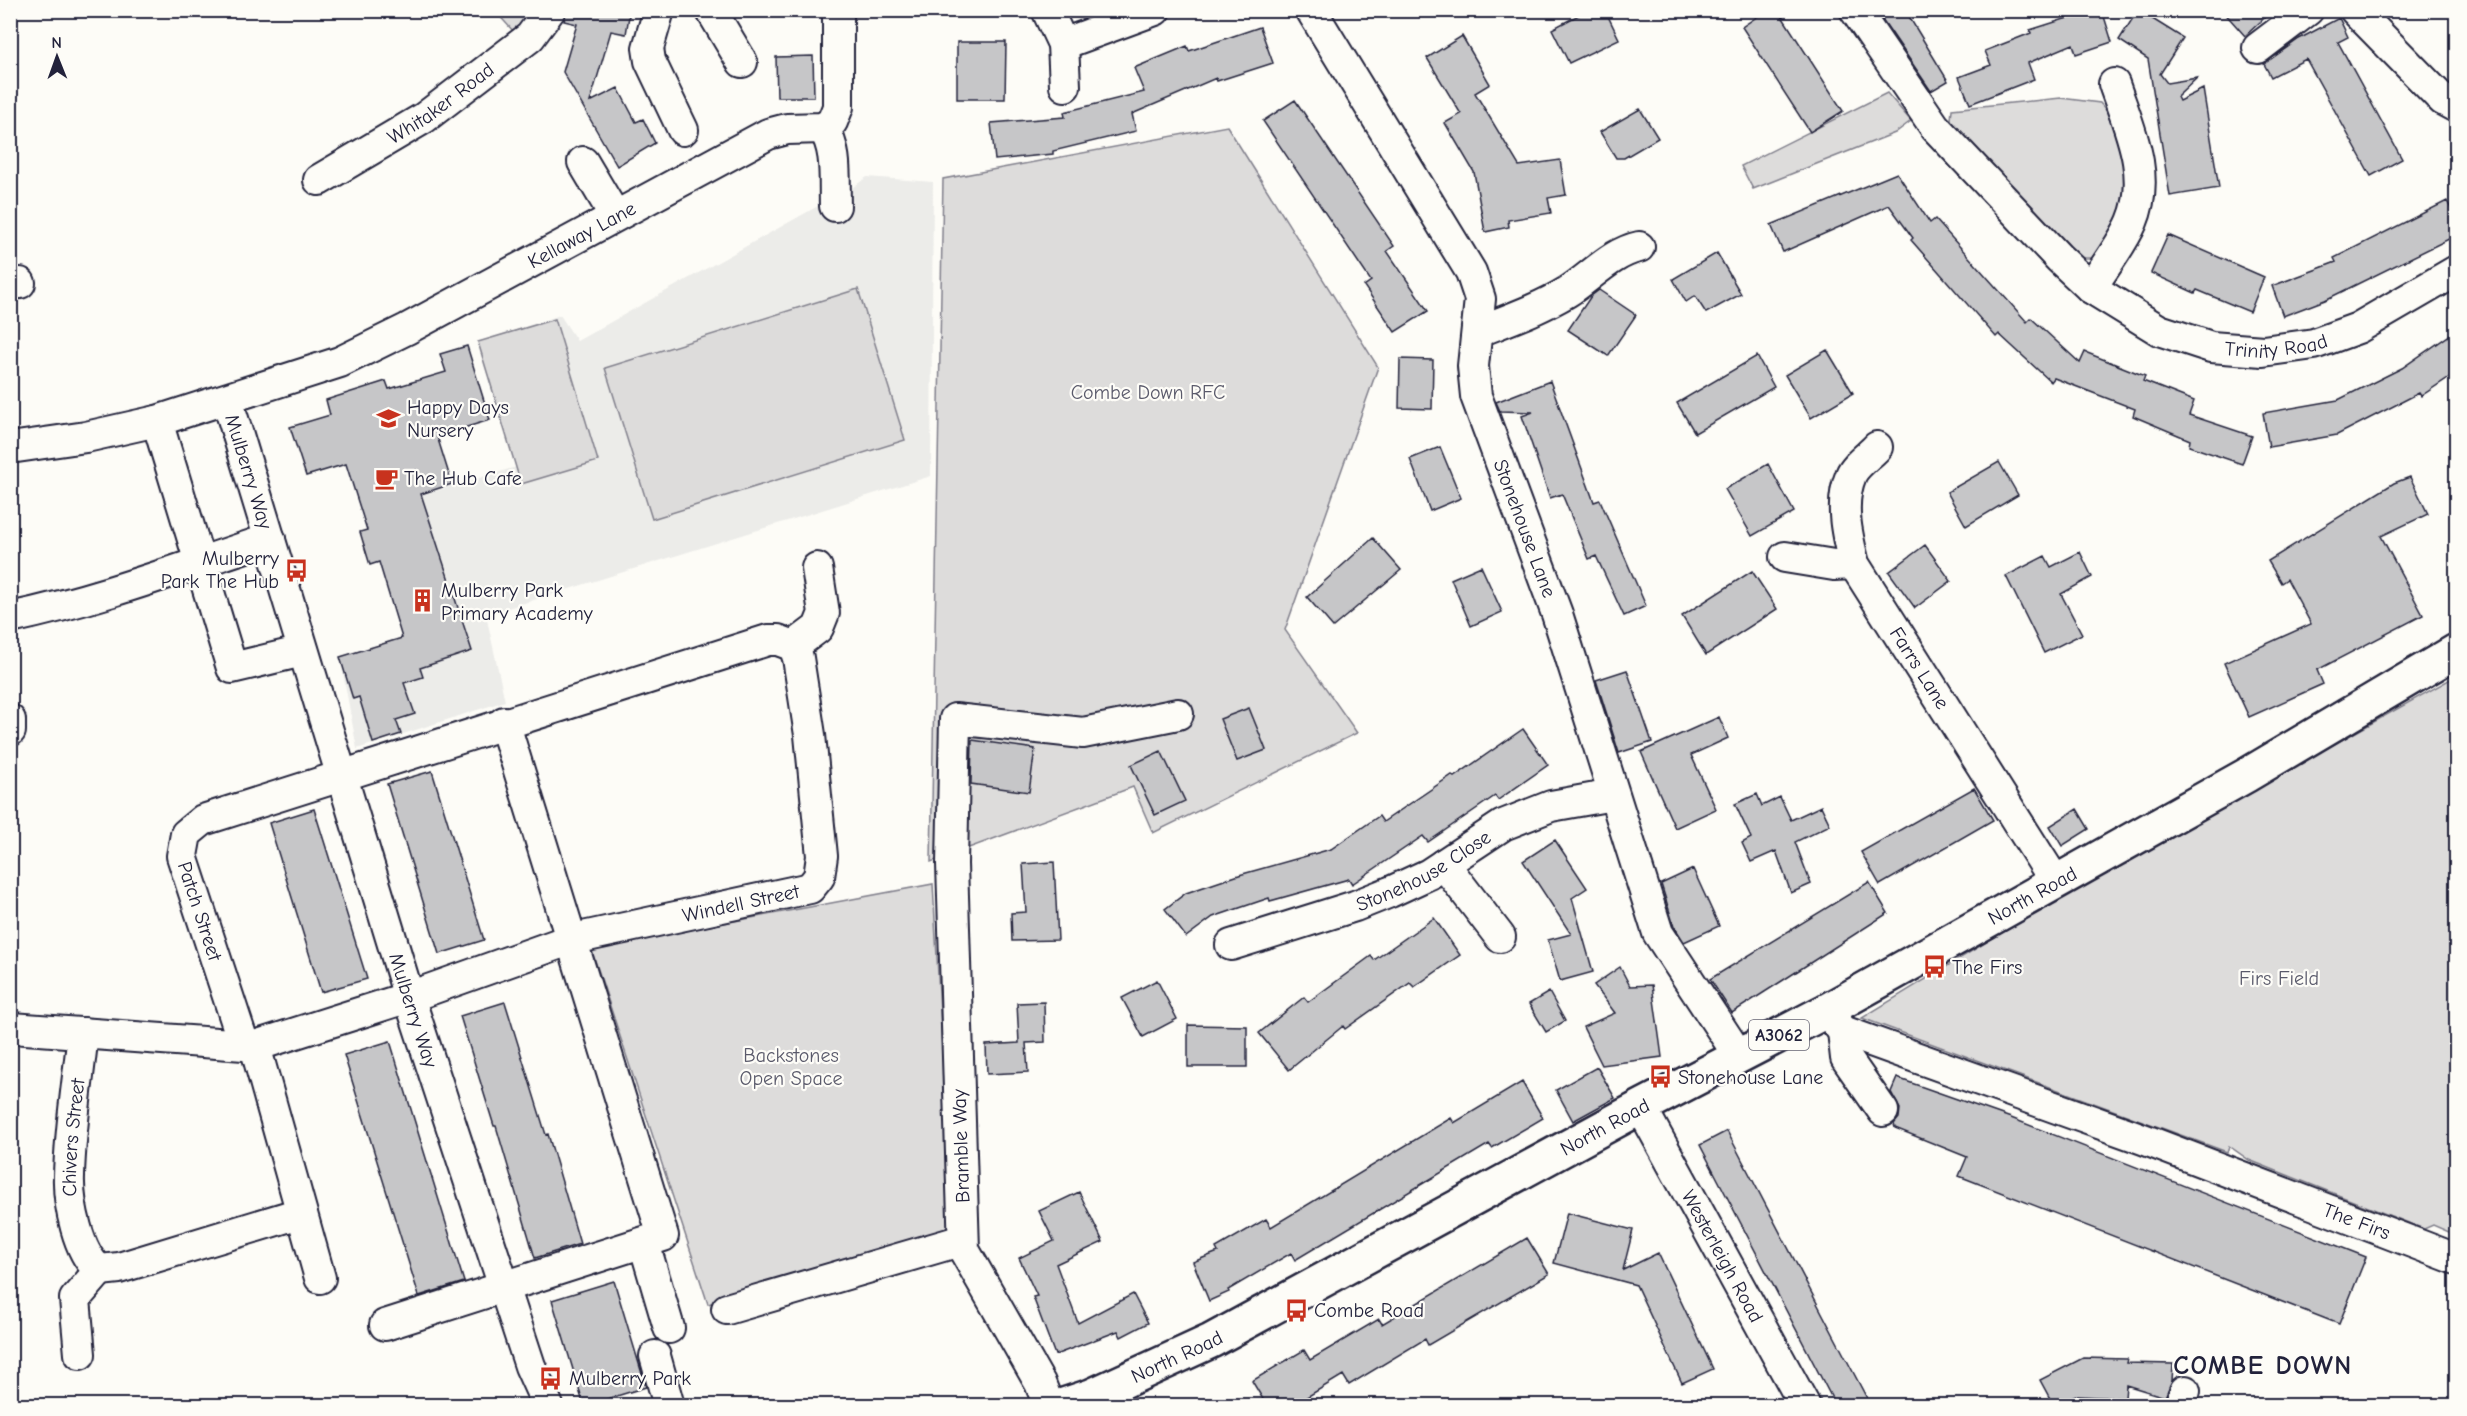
<svg xmlns="http://www.w3.org/2000/svg" width="2467" height="1416" viewBox="0 0 2467 1416" font-family="'Comic Neue',sans-serif">
  <rect width="100%" height="100%" fill="#fdfcf7"/>
  <filter id="ink" filterUnits="userSpaceOnUse"><feTurbulence type="fractalNoise" baseFrequency=".0167" numOctaves="2"/><feDisplacementMap in="SourceGraphic" scale="12" xChannelSelector="R" yChannelSelector="G"/><feConvolveMatrix kernelMatrix="1 2 1 2 8 2 1 2 1" color-interpolation-filters="sRGB"/></filter>
  <g filter="url(#ink)">
    <path fill="#ecece9" d="M867,177l66,5 -2,294 -445,139 19,86 -148,48 -17,-92 62,-20 -23,-74 -9,2 -3,-35 -6,-17 155,-46 -39,-124 83,-28 17,26 241,-135 27,-2v-11z"/>
    <path fill="#dddcdb" stroke="#807f8b" stroke-width="1.5" d="M495,11h33l-5,11 -9,10z
      M1887,93l24,28 -16,12 -142,56 -12,-23z
      M2061,98l39,5 17,20 18,64 -31,65 -12,6h-16l-126,-128 2,-21z
      M1227,126l151,241 -93,263 72,103 -204,100 -20,-46 -202,75 12,-683z
      M858,289l47,151 -253,79 -47,-151z
      M555,319l43,142 -77,23 -43,-142z
      M2456,676v559l-23,-10 -9,4 -175,-69 -20,-14 -2,6 -365,-134 192,-117z
      M933,884l19,347 -244,73 -117,-356z"/>
    <path fill="#c6c6c8" stroke="#22223b" stroke-width="1.5" d="M567,10h63l-4,24 -15,-3 -21,71 28,-14 18,34 7,-3 12,24 -38,23 -54,-94 14,-48 -13,-3z
      M1588,10h17l14,29 -50,24 -17,-34z
      M1767,10h11l65,101 -33,21 -68,-105z
      M1876,10h29l43,71 -17,10z
      M2093,10h9l10,32 -36,12 -3,-10 -45,19 6,16 -64,25 -11,-27 32,-12 -6,-14 46,-18 -1,-3z
      M2138,10l45,28 -23,36 7,9 30,-5 -20,19 2,4 24,-12 16,99 -49,8 -22,-137 -29,-19z
      M2222,10h51l-28,26z
      M2339,18l9,19 -10,5 64,117 -31,17 -65,-117 -35,18 -7,-13 35,-25z
      M1260,27l13,36 -56,18 -1,-3 -84,36 4,17 -83,20v3l-58,6 -4,-37 74,-6 -1,-5 80,-20 -10,-24 53,-22 2,5z
      M1462,36l28,48 -15,9 44,73 41,-6 6,35 -18,3 3,15 -43,7 1,7 -24,5 -11,-60 -29,-49 16,-9 -34,-56z
      M957,42h49l-1,57h-48z
      M813,56l1,41h-37l-1,-40z
      M1295,100l99,146 -7,5 41,60 -33,21 -31,-46 7,-5 -108,-160z
      M1640,109l18,29 -34,20h-8l-16,-26z
      M1897,173l33,50 5,-4 92,103 4,-4 49,45 5,-11 60,24 -2,5 51,20 -5,14 63,21 -10,28 -53,-18 1,-6 -57,-24 2,-7 -81,-31 -3,4 -52,-48 -3,3 -85,-97 2,-2 -24,-33 -106,47 -12,-27z
      M2447,201l10,19v15l-132,65 -42,16 -11,-30 64,-24 -2,-4z
      M2168,235l96,42 -14,35 -53,-22 -2,3 -44,-20z
      M1717,253l24,41 -35,19 -11,-17 -9,6 -13,-23z
      M1599,290l37,25 -28,41 -40,-26 23,-34z
      M2457,330v42l-36,24 -2,-3 -82,42 -68,12 -6,-34 75,-13 64,-32z
      M467,346l23,74 -53,16 15,48 -31,10 51,157 -52,17 3,9 -19,6 11,31 -19,6 5,14 -28,9 -14,-46 -6,2 -13,-42 62,-19 -23,-76 -9,3 -10,-33 7,-2 -21,-66 -40,12 -16,-49 40,-12 -4,-15 60,-19 3,8 57,-17 -6,-18z
      M1827,350l26,43 -42,25 -26,-43z
      M1757,356l17,31 -79,46 -18,-30z
      M1400,359l33,1 -1,49 -33,-1z
      M1550,381l44,121 6,-2 46,106 -22,10 -28,-60 -7,3 -27,-65 -12,4 -28,-82 11,-4 -33,-1 -4,-9z
      M1440,447l21,51 -31,13 -20,-52z
      M1999,462l19,33 -52,31 -19,-34z
      M1768,464l26,48 -42,24 -27,-47z
      M2410,477l18,37 -47,22 42,79 -106,55 6,14 -74,33 -25,-54 87,-39 -24,-45 -6,4 -13,-22 126,-78z
      M1373,538l28,32 -68,57 -26,-30z
      M1925,545l26,36 -36,27 -26,-36z
      M2080,552l12,25 -31,17 21,40 -38,19 -38,-77 39,-20 6,11z
      M1481,566l21,46 -31,14 -20,-47z
      M1752,571l25,38 -71,46 -24,-39z
      M1627,670l25,72 -33,11 -23,-73z
      M1249,708l17,42 -29,11 -17,-42z
      M1719,717l9,21 -37,17 25,54 -41,19 -34,-76z
      M1523,729l25,36 -50,35 -3,-4 -67,46 -5,-6 -71,48 -3,-5 -79,22 -1,-3 -56,19 -27,20 -21,-28 21,-16 53,-18 92,-26 48,-33 4,6 69,-47 2,2z
      M972,740l63,9 -6,43 -58,-8z
      M1161,751l24,50 -30,14 -24,-50z
      M432,771l52,169 -45,14 -52,-170z
      M1974,788l19,32 -113,65 -19,-33z
      M1757,794l5,12 18,-9 11,23 30,-14 9,19 -35,17 16,42 -20,9 -15,-42 -25,11 -9,-19 9,-5 -16,-34z
      M314,809l53,170 -46,13 -52,-169z
      M2077,809l12,20 -27,17 -12,-20z
      M1555,840l32,48 -15,10 21,74 -33,9 -12,-41 23,-6 -48,-73z
      M1054,862l4,78 -46,1 -1,-28 15,-1 -3,-48z
      M1693,869l26,57 -35,16 -10,-16 -13,-42z
      M1869,882l19,31 -156,100 -22,-34z
      M1434,918l26,37 -46,32 -4,-4 -65,46 -2,-3 -54,44 -30,-37 45,-36 4,5 63,-46 3,4z
      M1620,967l10,19 22,-1 10,72 -60,8 -19,-38 32,-14 -21,-28z
      M1157,980l20,39 -34,18 -21,-39z
      M1549,992l16,29 -19,11 -17,-28z
      M505,1002l41,133 2,-1 32,110 -45,14 -39,-132h-2l-34,-110z
      M1044,1002l1,40 -19,1 2,29 -41,2 -1,-29 33,-2 -2,-40z
      M1188,1025l59,1v41h-59z
      M390,1041l74,241 -45,14 -75,-241z
      M1597,1067l18,31 -42,23 -17,-31z
      M1897,1078l114,40 355,139 -27,67 -380,-148 8,-19 -72,-29 -1,-4 5,-6 1,-9 -9,-17z
      M1522,1082l21,36 -51,30 -3,-4 -194,116 -4,-7 -63,37 1,2 -20,9 -16,-39 25,-10 -2,-4 50,-29 5,8 180,-109 3,5z
      M1727,1131l115,220 29,55h-35l-123,-236 -13,-25z
      M1079,1192l24,50 -47,22 22,59 55,-29 15,29 -27,14 -3,-6 -63,24 -22,-58 4,-1 -18,-38 35,-17 -15,-30z
      M1567,1213l66,17 -10,40 35,-17 55,116 -31,14 -46,-98 -82,-22z
      M1527,1238l22,36 -121,71 -3,-6 -76,46 -6,-10 -51,31h-25l-15,-25 52,-31 6,10 69,-41 3,5z
      M614,1281l32,106 -39,12 2,7h-25l-32,-106z
      M2083,1358l44,1 -1,4 47,1 -1,17 -7,16 -39,-12 -1,13 -49,-2 -22,10 -14,-26z"/>
    <g fill="none" stroke-linecap="round" stroke-linejoin="round">
      <defs>
        <g id="minor">
          <path d="M659,10l-11,38 2,13 33,69"/>
          <path d="M711,10l31,52"/>
          <path d="M1047,10l16,34 2,42"/>
          <path id="s1" d="M1311,10l160,262 9,27 -7,67 3,30 81,218 101,319 81,123"/>
          <path id="s2" d="M1855,10l80,117 124,131 32,30 68,42 52,17 52,4 51,-7 44,-16 98,-57"/>
          <path d="M2355,10l88,90 13,7"/>
          <path d="M1063,44l92,-34"/>
          <path d="M2258,48l50,-38"/>
          <path d="M823,128c15,21 11,52 12,78"/>
          <path d="M583,162l32,54"/>
          <path id="s3" d="M319,180l105,-62 106,-81 20,-27"/>
          <path d="M10,284l10,-1"/>
          <path d="M2091,288c13,-21 31,-43 41,-66 20,-47 -3,-94 -18,-138"/>
          <path d="M1477,332c30,-12 62,-23 90,-40 24,-15 44,-39 72,-45"/>
          <path id="s4" d="M227,399l182,598 121,369 18,40"/>
          <path d="M157,421l75,247 71,-17"/>
          <path id="s5" d="M1877,447c-7,8 -22,18 -26,28 -12,29 -4,60 3,89l201,317"/>
          <path id="s6" d="M10,448l76,-11 71,-16 183,-59 67,-33 361,-195 19,-5 36,-1 9,-6 6,-15v-97"/>
          <path d="M1785,557l49,8 20,-1"/>
          <path d="M10,618c90,-19 174,-51 260,-79"/>
          <path d="M794,646l24,-18 6,-15 -7,-45"/>
          <path d="M10,720v11"/>
          <path d="M1444,864l56,73"/>
          <path id="s7" d="M1231,945l124,-39 35,-14 39,-18 74,-49 48,-19 62,-11"/>
          <path id="s8" d="M1826,1011l17,20 300,108 313,120"/>
          <path id="s9" d="M10,1027l2,1 232,17 11,1 154,-49 160,-57 241,-52 9,-11 3,-21 -12,-121 -12,-77 -4,-12 -16,-6h-10l-565,180 -17,14 -4,22 62,189"/>
          <path d="M1843,1031l3,27 37,53"/>
          <path d="M255,1046l65,232"/>
          <path id="s10" d="M1641,1107l164,299"/>
          <path d="M644,1243l25,85"/>
          <path d="M100,1270l19,-2 181,-55"/>
          <path d="M727,1309l236,-69"/>
          <path d="M385,1325l278,-89 -159,-514"/>
          <path id="s11" d="M80,1354l-5,-55 25,-29c-22,-15 -32,-68 -31,-94 1,-47 9,-95 14,-143"/>
          <path d="M655,1356l14,50"/>
          <path d="M1049,1406l-9,-23 -76,-133 -12,-386 3,-145 128,14 95,-19"/>
          <path d="M2180,1406l5,-15"/>
        </g>
        <g id="major">
          <path id="s12" d="M1061,1406l30,-10 120,-55 430,-234 185,-96 421,-236 209,-124"/>
        </g>
      </defs>
      <use href="#minor" stroke="#22223b" stroke-width="34"/>
      <use href="#major" stroke="#22223b" stroke-width="38"/>
      <use href="#minor" stroke="#fdfcf7" stroke-width="30"/>
      <use href="#major" stroke="#fdfcf7" stroke-width="33"/>
    </g>
  </g>
  <defs>
    <symbol id="school-bare" viewBox="-9 -9 18 18"><path d="M0-5L7-2L0 1L-7-2ZM-4 1L0 2.5L4 1V4Q0 6-4 4Z" fill="#c8321e" stroke="#fdfcf7" stroke-width="2.5" paint-order="stroke"/></symbol>
    <symbol id="cafe-bare" viewBox="-9 -9 18 18"><path d="M-5.5-4.5H6V0H3Q3 3.5 0 3.5H-2.5Q-5.5 3.5-5.5 0ZM3-3.2v2h1.7v-2ZM-6 4.5H4V6H-6Z" fill="#c8321e" stroke="#fdfcf7" stroke-width="2.5" paint-order="stroke"/></symbol>
    <symbol id="bus-bare" viewBox="-9 -9 18 18"><path d="M-5-6H5V4H4V6H2V4H-2V6H-4V4H-5ZM-3.5-4V0h7V-4ZM-3.5 1.2v1.5H-2V1.2ZM2 1.2v1.5H3.5V1.2Z" fill="#c8321e" stroke="#fdfcf7" stroke-width="2.5" paint-order="stroke"/></symbol>
    <symbol id="building-bare" viewBox="-9 -9 18 18"><path d="M-4-6H4V6H1V3H-1V6H-4ZM-2.5-4.3h1.7v1.8h-1.7ZM.8-4.3h1.7v1.8H.8ZM-2.5-1h1.7V.8h-1.7ZM.8-1h1.7V.8H.8Z" fill="#c8321e" stroke="#fdfcf7" stroke-width="2.5" paint-order="stroke"/></symbol>
  </defs>
  <g fill-rule="evenodd">
    <use href="#school-bare" x="372" y="402" width="33" height="33"/>
    <use href="#cafe-bare" x="370" y="462" width="33" height="33"/>
    <use href="#bus-bare" x="280" y="554" width="33" height="33"/>
    <use href="#building-bare" x="406" y="584" width="33" height="33"/>
    <use href="#bus-bare" x="1918" y="950" width="33" height="33"/>
    <use href="#bus-bare" x="1644" y="1060" width="33" height="33"/>
    <use href="#bus-bare" x="1280" y="1294" width="33" height="33"/>
    <use href="#bus-bare" x="534" y="1362" width="33" height="33"/>
  </g>
  <g text-anchor="middle" dominant-baseline="central" stroke-width="4.5" stroke-linejoin="round" paint-order="stroke">
    <rect fill="#fdfcf7" stroke="#646373" stroke-width="1.5" x="1749" y="1020" width="60" height="30" rx="4.5"/>
    <g font-size="18" font-weight="bold" fill="#22223b">
      <text x="1779" y="1035">A3062</text>
    </g>
    <g font-size="20" fill="#22223b" stroke="#fdfcf7">
      <text stroke="none"><textPath href="#s3" startOffset="144">Whitaker Road</textPath></text>
      <text stroke="none"><textPath href="#s6" startOffset="615">Kellaway Lane</textPath></text>
      <text stroke="none"><textPath href="#s2" startOffset="566">Trinity Road</textPath></text>
      <text stroke="none"><textPath href="#s4" startOffset="76">Mulberry Way</textPath></text>
      <text stroke="none"><textPath href="#s1" startOffset="574">Stonehouse Lane</textPath></text>
      <text stroke="none"><textPath href="#s5" startOffset="252">Farrs Lane</textPath></text>
      <text stroke="none"><textPath href="#s7" startOffset="207">Stonehouse Close</textPath></text>
      <text stroke="none"><textPath href="#s12" startOffset="1098">North Road</textPath></text>
      <text stroke="none"><textPath href="#s9" startOffset="753">Windell Street</textPath></text>
      <text stroke="none"><textPath href="#s9" startOffset="1794">Patch Street</textPath></text>
      <text stroke="none"><textPath href="#s4" startOffset="639">Mulberry Way</textPath></text>
      <text stroke="none"><textPath href="#s12" startOffset="612">North Road</textPath></text>
      <text stroke="none"><textPath href="#s11" startOffset="234">Chivers Street</textPath></text>
      <text transform="translate(961 1146) rotate(-92)">Bramble Way</text>
      <text stroke="none"><textPath href="#s8" startOffset="574">The Firs</textPath></text>
      <text stroke="none"><textPath href="#s10" startOffset="170">Westerleigh Road</textPath></text>
      <text stroke="none"><textPath href="#s12" startOffset="126">North Road</textPath></text>
    </g>
    <g font-size="20" fill="#5a5a6b" stroke="#fdfcf7">
      <text x="1148" y="392">Combe Down RFC</text>
      <text x="2279" y="978">Firs Field</text>
      <text x="791" y="1055">Backstones<tspan x="791" dy="23">Open Space</tspan></text>
    </g>
    <g font-size="20" fill="#22223b" stroke="#fdfcf7" text-anchor="start">
      <text x="407" y="407">Happy Days<tspan x="407" dy="23">Nursery</tspan></text>
      <text x="404" y="478">The Hub Cafe</text>
      <text x="279" y="558" text-anchor="end">Mulberry<tspan x="279" dy="23">Park The Hub</tspan></text>
      <text x="441" y="590">Mulberry Park<tspan x="441" dy="23">Primary Academy</tspan></text>
      <text x="1952" y="967">The Firs</text>
      <text x="1678" y="1077">Stonehouse Lane</text>
      <text x="1314" y="1310">Combe Road</text>
      <text x="569" y="1378">Mulberry Park</text>
    </g>
    <g font-size="26" font-weight="bold" letter-spacing="1.5" fill="#22223b" stroke="#fdfcf7">
      <text x="2263" y="1366">COMBE DOWN</text>
    </g>
  </g>
  <rect width="2467" height="1416" fill="none" stroke="#fdfcf7" stroke-width="36"/>
  <rect x="18" y="18" width="2431" height="1380" fill="none" stroke="#22223b" stroke-width="2" filter="url(#ink)"/>
  <g transform="translate(57 57) rotate(359)" stroke="#fdfcf7" stroke-width="4.5" paint-order="stroke">
  <path d="M0-4.5L10 22L0 15L-10 22Z" fill="#22223b"/>
  <text y="-9" font-size="16" font-weight="bold" text-anchor="middle" fill="#22223b">N</text>
  </g>
</svg>
